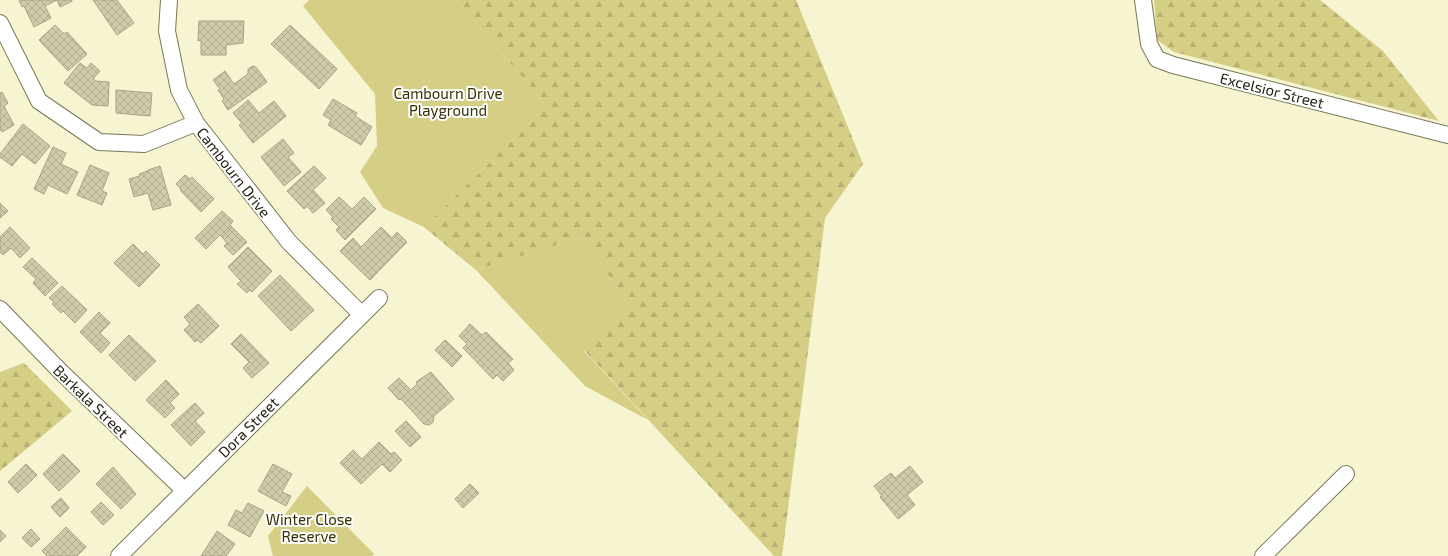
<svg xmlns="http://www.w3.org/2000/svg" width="1448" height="556" viewBox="0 0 1448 556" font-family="'Exo 2',sans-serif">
  <defs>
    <pattern id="forest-firs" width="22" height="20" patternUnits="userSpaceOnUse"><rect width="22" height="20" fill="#d5ce85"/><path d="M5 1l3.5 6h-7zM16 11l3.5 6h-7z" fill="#b7b072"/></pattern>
    <pattern id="building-cross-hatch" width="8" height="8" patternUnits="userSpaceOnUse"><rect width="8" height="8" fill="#ceccaa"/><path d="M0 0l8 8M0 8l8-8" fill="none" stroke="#b1af91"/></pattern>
  </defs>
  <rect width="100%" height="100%" fill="#f6f4d1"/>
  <path fill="#d5ce85" d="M309,0h147l91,106 -123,121 -41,-19 -23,-36 17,-26 -2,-52 -72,-88z
    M583,237l46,69 -45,45 64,69 -63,-34 -109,-116z
    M307,486l67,68 -2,2h-99l-5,-20z"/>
  <path fill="url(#forest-firs)" d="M456,0h340l67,164 -38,54 -43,338h-8l-190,-206 45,-44 -46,-69 -107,33 -52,-43 123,-121z
    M1154,0h166l63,51 56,70 -265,-69 -17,-12z
    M24,363l48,48 -72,60v-99z"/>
  <path fill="url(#building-cross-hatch)" stroke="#a6a383" d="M19,0h53v1l-12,6 -3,-7 -12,6 6,12 -17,9 -10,-21 -2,1z
    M93,0h24l17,23 -17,12z
    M199,21h45l-1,22 -17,2v10h-25v-15l-3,1z
    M55,25l9,9 3,-2 20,22 -19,17 -29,-31z
    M290,25l47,44 -18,20 -48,-45z
    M80,63l7,5 4,-5 9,8 -7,8 3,2 13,1 -1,24 -16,-1 -28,-22z
    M253,66l3,1 11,15 -39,28 -6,-9 2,-2 -6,-9 2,-1 -7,-9 12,-9 9,13 14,-10v-5z
    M116,90l36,3 -2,23 -34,-3z
    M2,92l6,11 -4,3 10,19 -12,7 -2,-3v-36z
    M333,99l24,14 -2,3 17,11 -11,18 -33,-20 3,-5 -8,-5z
    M248,100l11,13 15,-12 12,15 -33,27 -14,-18 3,-2 -9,-10z
    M23,124l27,22 -15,18 -13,-10 -10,12 -12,-9v-3z
    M283,139l11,14 -6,4 13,15 -17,14 -23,-29z
    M53,147l13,6 -5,11 17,8 -11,22 -19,-9 -4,9 -10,-5z
    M90,165l19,8 -7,18 5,2 -5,12 -25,-10z
    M160,166l11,39 -18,5 -5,-17 -14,4 -5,-18 11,-3 -1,-2 9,-3v-1z
    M314,166l12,12 -13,12 12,13 -12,10 -6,-7 -3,3 -17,-18z
    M185,175l5,4 2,-2 22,22 -13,13 -21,-22 1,-1 -5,-5z
    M339,197l13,12 12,-12 12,12 -31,31 -9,-10 3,-3 -8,-8 2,-2 -7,-7z
    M0,203l8,8 -8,7z
    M222,211l11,10 -3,4 2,2 -10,10 -2,-2 -14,14 -11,-11z
    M10,227l20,21 -10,10 -9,-10 -8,7 -3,-3v-15z
    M232,227l15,15 -14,13 -9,-9 3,-3 -5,-6z
    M381,227l11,11 5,-6 10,10 -37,38 -30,-29 13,-13 8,9z
    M133,244l10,10 3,-3 14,14 -21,22 -25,-24z
    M248,247l24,24 -20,21 -2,-2 -3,3 -10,-9 4,-3 -13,-14z
    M32,258l26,25 -13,13 -12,-13 3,-4 -13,-12z
    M280,275l34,35 -23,21 -33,-35z
    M62,286l25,24 -12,13 -12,-12 -2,2 -9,-9 2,-2 -5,-4z
    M198,304l21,22 -18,17 -4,-3 -2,2 -11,-12 6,-6 -6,-7z
    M99,312l11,11 -10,10 10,10 -9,10 -21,-21z
    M470,324l12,11 4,-3 27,27 -5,4 6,7 -11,11 -6,-6 -4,4 -30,-31 4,-4 -8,-8z
    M241,334l28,29 -17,15 -9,-10 6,-6 -18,-18z
    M129,335l27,26 -21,20 -26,-26z
    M445,340l17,16 -10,11 -17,-17z
    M431,372l23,27 -20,17 -1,6 -4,3 -5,-1 -23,-25 -2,1 -11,-12 11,-10 12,12 6,-6 -1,-2z
    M166,380l13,14 -9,9 5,5 -10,10 -19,-18z
    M195,403l9,10 -9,8 10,11 -14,14 -20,-21z
    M406,421l15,16 -11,10 -15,-16z
    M379,442l12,12 3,-2 8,8 -12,12 -8,-8 -21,20 -21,-21 13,-13 9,9z
    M63,454l17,17 -21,20 -16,-17z
    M26,464l11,11 -19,18 -10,-11z
    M273,464l19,10 -10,18 9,4 -5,10 -28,-15z
    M910,466l13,16 -16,13 8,10 -17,14 -18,-22 2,-1 -8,-10 17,-13 4,5z
    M113,467l23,27 -15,15 -25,-25z
    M470,484l9,9 -16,15 -8,-9z
    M61,498l8,10 -9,9 -9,-10z
    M101,502l13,13 -11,10 -12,-13z
    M248,503l16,8 -14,26 -22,-12 8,-15 6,3z
    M66,527l20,20 -9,9h-30l-5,-5z
    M31,529l9,10 -9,8 -9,-9z
    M0,530l6,6 -6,6z
    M217,531l18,13 -9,12h-25z"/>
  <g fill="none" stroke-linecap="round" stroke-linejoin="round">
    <defs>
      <path id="minor" d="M169,0l-2,31 12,59 17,33 93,119 72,72
        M1143,0l6,44 8,15 16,6 275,70
        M0,23l39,78 60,41 45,2 52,-21
        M0,309l60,62 124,119
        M119,556l260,-258
        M1263,556l83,-82"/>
    </defs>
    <use href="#minor" stroke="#797758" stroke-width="18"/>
    <use href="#minor" stroke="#fff" stroke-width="16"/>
  </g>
  <g text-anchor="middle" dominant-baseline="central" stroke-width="4" stroke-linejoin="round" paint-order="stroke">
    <g font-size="15" fill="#201f12" stroke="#fff">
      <text transform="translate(1272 90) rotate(14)">Excelsior Street</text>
      <text transform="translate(234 172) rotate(52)">Cambourn Drive</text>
      <text transform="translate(91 401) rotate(44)">Barkala Street</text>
      <text transform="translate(248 427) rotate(-45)">Dora Street</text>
    </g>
    <g font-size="15" fill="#353001" stroke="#fff">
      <text x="448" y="93">Cambourn Drive<tspan x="448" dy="17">Playground</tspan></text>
      <text x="309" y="519">Winter Close<tspan x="309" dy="17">Reserve</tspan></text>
    </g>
  </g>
</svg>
